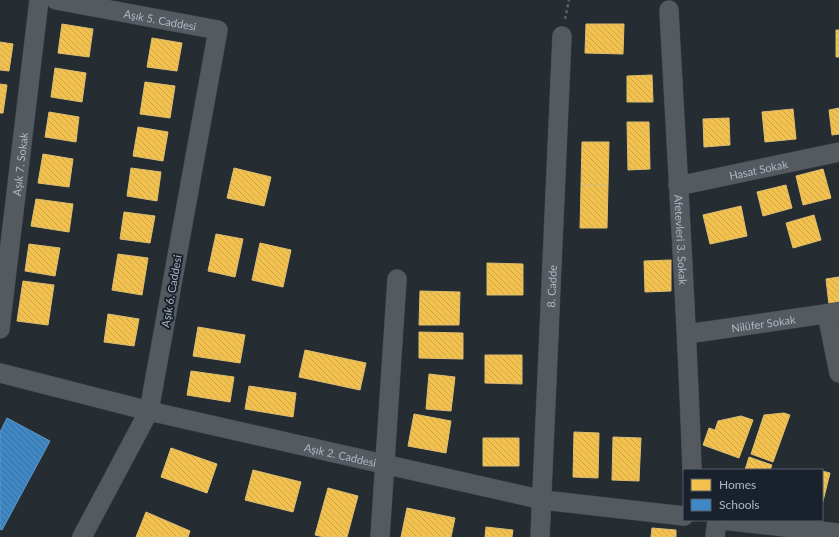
<svg xmlns="http://www.w3.org/2000/svg" width="839" height="537" viewBox="0 0 839 537" font-family="Lato,sans-serif">
  <defs>
    <pattern id="homes-back-hatch" width="6" height="6" patternUnits="userSpaceOnUse"><rect width="6" height="6" fill="#f2c14e"/><path d="M-1 5l2 2M0 0l6 6M5-1l2 2" fill="none" stroke="#cca54a"/></pattern>
    <pattern id="schools-back-hatch" width="6" height="6" patternUnits="userSpaceOnUse"><rect width="6" height="6" fill="#3f88c5"/><path d="M-1 5l2 2M0 0l6 6M5-1l2 2" fill="none" stroke="#3c709c"/></pattern>
  </defs>
  <rect width="100%" height="100%" fill="#252c32"/>
  <path fill="url(#homes-back-hatch)" stroke="#ddbe71" d="M62,24l31,5 -4,28 -31,-4z
    M586,24h38l-1,30 -38,-1z
    M836,30h3v27h-3z
    M152,38l30,5 -5,28 -30,-4z
    M0,42l13,2 -4,27 -9,-1z
    M55,68l31,5 -4,29 -31,-5z
    M652,75l1,27h-26v-26z
    M145,82l30,4 -5,32 -30,-4z
    M0,84l7,1 -4,28h-3z
    M839,108v26l-7,1 -3,-25z
    M793,109l3,30 -31,3 -3,-30z
    M49,112l30,5 -3,25 -31,-5z
    M729,118l1,27 -26,2 -1,-28z
    M627,122h22l1,47 -22,1z
    M138,127l30,5 -5,29 -30,-5z
    M582,142h27l-1,43h-27z
    M43,154l30,5 -4,28 -31,-4z
    M131,168l30,4 -4,29 -30,-5z
    M234,168l37,9 -7,29 -37,-8z
    M823,169l8,29 -28,7 -7,-29z
    M581,185h27l-1,43h-27z
    M786,185l6,23 -29,8 -6,-24z
    M36,199l37,5 -4,28 -38,-6z
    M741,206l6,30 -37,8 -7,-29z
    M124,212l31,4 -5,27 -30,-4z
    M814,215l7,25 -28,8 -7,-25z
    M216,234l27,5 -8,38 -27,-6z
    M260,243l31,7 -8,37 -31,-7z
    M29,244l31,4 -5,28 -30,-5z
    M118,254l30,4 -6,37 -30,-5z
    M671,260v31l-26,1 -1,-31z
    M487,263l36,1v31h-36z
    M839,277v27l-10,1 -3,-26z
    M23,281l31,4 -6,40 -31,-4z
    M420,291l40,1 -1,33h-40z
    M108,314l31,5 -5,27 -30,-4z
    M198,327l47,8 -5,28 -47,-7z
    M419,332l44,1v26l-44,-1z
    M305,350l61,13 -6,27 -61,-13z
    M485,355h37v29l-37,-1z
    M191,371l43,6 -4,25 -43,-7z
    M429,374l26,3 -4,34 -25,-2z
    M249,386l47,7 -3,24 -48,-8z
    M784,413l6,2 -17,47 -22,-8 13,-39z
    M414,414l37,7 -5,32 -38,-7z
    M741,416l12,4 -14,38 -36,-13 6,-17 6,2 3,-9z
    M574,432l25,1 -1,45 -25,-1z
    M613,437l28,1 -2,43 -27,-1z
    M483,438h36v28h-36z
    M171,448l46,16 -10,29 -46,-16z
    M749,457l23,8 -2,5h-25z
    M253,470l48,12 -8,30 -48,-12z
    M822,471l8,2 -8,32z
    M328,488l30,8 -11,41h-23l-9,-2z
    M407,508l48,10 -4,19h-50z
    M146,512l44,19 -2,6h-52z
    M486,527l27,3 -1,7h-27z
    M652,528l24,2v7h-25z"/>
  <path fill="url(#schools-back-hatch)" stroke="#6096c5" d="M7,418l43,23 -48,89 -2,-1v-97z"/>
  <g fill="none" stroke-linecap="round" stroke-linejoin="round">
    <defs>
      <g id="minor">
        <path id="s1" d="M56,0l162,30 -69,381 -67,126"/>
        <path id="s2" d="M669,10c8,153 18,306 23,460"/>
        <path id="s3" d="M678,186l161,-34"/>
        <path d="M827,314l12,59"/>
        <path id="s4" d="M0,329l39,-329"/>
        <path id="s5" d="M687,334l152,-22"/>
        <path id="s6" d="M0,373l149,38 394,89 141,16"/>
        <path d="M722,520l117,13"/>
        <path d="M380,537l17,-258"/>
        <path id="s7" d="M540,537l22,-501"/>
        <path d="M715,537l2,-17"/>
      </g>
    </defs>
    <use href="#minor" stroke="#42484c" stroke-width="20"/>
    <path stroke="#585e63" stroke-width="2.5" stroke-dasharray="3 3" stroke-linecap="butt" d="M565,19l4,-19"/>
    <use href="#minor" stroke="#545a60" stroke-width="19"/>
  </g>
  <g text-anchor="middle" dominant-baseline="central" stroke-width="4" stroke-linejoin="round" paint-order="stroke">
    <g font-size="11" fill="#adb8c4" stroke="#19222c">
      <text stroke="none"><textPath href="#s1" startOffset="106">Aşık 5. Caddesi</textPath></text>
      <text stroke="none"><textPath href="#s4" startOffset="166">Aşık 7. Sokak</textPath></text>
      <text stroke="none"><textPath href="#s3" startOffset="82">Hasat Sokak</textPath></text>
      <text stroke="none"><textPath href="#s2" startOffset="230">Afetevleri 3. Sokak</textPath></text>
      <text stroke="none"><textPath href="#s7" startOffset="251">8. Cadde</textPath></text>
      <text transform="translate(171 291) rotate(-80)">Aşık 6. Caddesi</text>
      <text stroke="none"><textPath href="#s5" startOffset="77">Nilüfer Sokak</textPath></text>
      <text stroke="none"><textPath href="#s6" startOffset="350">Aşık 2. Caddesi</textPath></text>
    </g>
  </g>
  <rect x="683" y="469" width="140" height="52" fill="#19222c" stroke="#545e69"/>
  <rect x="691" y="479" width="20" height="12" fill="#f2c14e" stroke="#545e69"/>
  <text x="719" y="489" font-size="12" fill="#adb8c4">Homes</text>
  <rect x="691" y="499" width="20" height="12" fill="#3f88c5" stroke="#545e69"/>
  <text x="719" y="509" font-size="12" fill="#adb8c4">Schools</text>
</svg>
